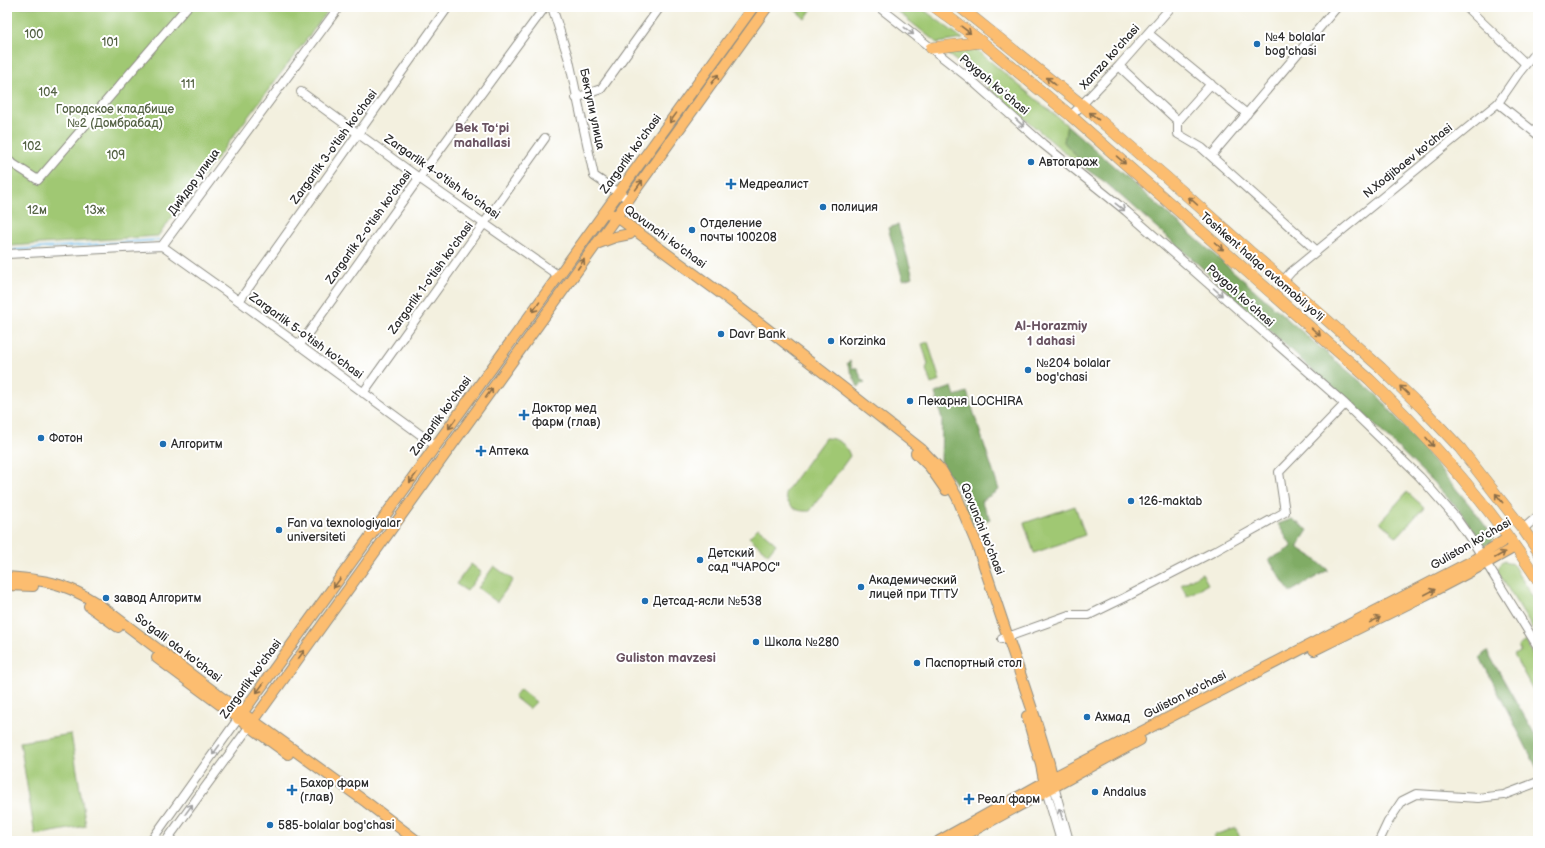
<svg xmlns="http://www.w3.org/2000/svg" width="1545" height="848" viewBox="0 0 1545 848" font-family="'Balsamiq Sans',sans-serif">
  <rect width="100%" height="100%" fill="#fff"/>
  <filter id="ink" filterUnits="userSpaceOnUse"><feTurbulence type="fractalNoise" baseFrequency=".025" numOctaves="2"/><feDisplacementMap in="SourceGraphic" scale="8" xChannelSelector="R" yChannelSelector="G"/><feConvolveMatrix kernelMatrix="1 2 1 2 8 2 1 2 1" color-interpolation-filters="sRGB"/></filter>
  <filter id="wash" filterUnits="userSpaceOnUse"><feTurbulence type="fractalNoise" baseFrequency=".012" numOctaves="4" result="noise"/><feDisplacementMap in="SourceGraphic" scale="16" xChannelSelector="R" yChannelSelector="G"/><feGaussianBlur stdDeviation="0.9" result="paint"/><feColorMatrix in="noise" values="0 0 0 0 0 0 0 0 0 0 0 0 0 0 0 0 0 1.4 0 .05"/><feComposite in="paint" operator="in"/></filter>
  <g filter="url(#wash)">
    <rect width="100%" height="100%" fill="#f3f0df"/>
    <path fill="#a0c873" stroke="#667a4f" d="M7,7h324l-173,229 -147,10 -4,2z
      M792,7h21l-8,12z
      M892,7h28l43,32 -26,4z
      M973,47l94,78 -3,17 26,30c-50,-38 -95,-81 -144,-119v-4z
      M928,342l12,39 -9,3 -5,-15 2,-5 -6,-20z
      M825,438c13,0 21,6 25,18l-40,55c-14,1 -23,-4 -25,-18z
      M1407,492l17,15 -27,30 -17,-15z
      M1075,506l10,29 -51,18 -10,-30z
      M758,528l18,16 -8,10 -19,-17z
      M1505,561l6,2 3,3 24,40v31l-39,-63c-2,-7 -1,-10 6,-13z
      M471,564l10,8 -14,19 -11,-7z
      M494,566l19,14 -16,22 -19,-14z
      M1202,573l6,11 -21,12 -6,-11z
      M1526,641l12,25v33l-24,-44 7,-3 -3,-6z
      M520,689l16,13 -7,7 -15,-12z
      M71,734l15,92 -51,9 -15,-93z
      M1236,828l5,13h-25l-2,-6z"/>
    <path fill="#80ac65" stroke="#566c48" d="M1067,125l249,219 63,53 89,106 22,29 3,5 -1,5 -6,3 -5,-2 1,-1 -23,-32 -27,-29 -84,-82 -38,-31 -111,-103 -94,-83 -15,-10 -26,-30z
      M898,225l15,52 -10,3 -15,-52z
      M850,361l2,7h5l5,12 3,2 -7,5 -11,-24z
      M952,387l3,9 12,-4 32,98 -18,11 9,18 -16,7 -19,-43 -14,-19 1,-45 -7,-26z
      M1292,519l16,11 -11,17 14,9 17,14 -38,22 -21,-32 23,-13 -14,-23z
      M1487,651l51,89v30l-58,-113z"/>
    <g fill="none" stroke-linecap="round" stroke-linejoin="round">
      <path stroke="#77c1f0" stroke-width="2" d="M14,250l144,-10"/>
    </g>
  </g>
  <g filter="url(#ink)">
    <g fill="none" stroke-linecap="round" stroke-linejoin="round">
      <defs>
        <path id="minor" d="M552,7l17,53 25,116 34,23
          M879,7l90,71 74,66 83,67 219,193 75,73 36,41 19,27 63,102
          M1466,7l60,57
          M1148,33l99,81
          M1119,66l59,55v13l24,14 115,103
          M301,92l118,86 140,98
          M576,98l25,-9 59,-82
          M1498,103l40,32
          M1071,116l48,-50 52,-59
          M1178,121l33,-37
          M1211,156l126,-149
          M7,160l31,20 149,-173
          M162,246l77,55 197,145
          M162,246l177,-239
          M7,254l155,-8
          M1283,281l8,-9 207,-169 20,-29 20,-25
          M239,301l209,-294
          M299,346l120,-168 126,-171
          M363,393l182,-255
          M1523,529l15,-13
          M1002,639l67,-24h20l35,-17 91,-47 70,-39 -6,-40 66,-68
          M1054,786l15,55
          M1046,790l15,51
          M151,841l87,-122
          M166,841l83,-114
          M1379,841l9,-19 14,-21 14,-7 62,4 26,-3 34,-13"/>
        <path id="major" d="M610,214l6,2 24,18 87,64 119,92 75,59 21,22 15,26 20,48 58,173 14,45 5,23
          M596,244l19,-7 15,-3
          M916,453l14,14 16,23
          M7,577c44,3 66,8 102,35l121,92 136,98 51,39
          M7,585l26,1
          M89,606l29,21
          M1314,650c68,-33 136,-66 201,-103
          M157,658l69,51 62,45
          M1027,716l14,49 5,25
          M238,719l515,-712
          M249,727l518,-720
          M939,841l113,-63 420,-217 36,-23
          M954,841l186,-101"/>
        <path id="highway" d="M935,7l47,35 89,74 298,263c62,60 122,129 169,201
          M960,7l122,98 84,72 215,191 41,40 38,40 63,81 15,22
          M931,48l51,-6"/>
      </defs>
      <use href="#minor" stroke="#8f8e85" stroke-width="10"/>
      <use href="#major" stroke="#8f8e85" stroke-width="12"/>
      <use href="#highway" stroke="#8f8e85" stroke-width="12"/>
      <use href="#minor" stroke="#fff" stroke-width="8"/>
      <use href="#major" stroke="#fcbd6f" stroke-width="10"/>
      <use href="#highway" stroke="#fcbd6f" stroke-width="11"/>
    </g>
    <defs><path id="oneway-shaft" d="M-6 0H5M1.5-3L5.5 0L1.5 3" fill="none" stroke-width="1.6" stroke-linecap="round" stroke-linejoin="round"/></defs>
    <g stroke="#896d4a">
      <use href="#oneway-shaft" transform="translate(966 30) rotate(37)"/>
      <use href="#oneway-shaft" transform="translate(715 79) rotate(-54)"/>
      <use href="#oneway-shaft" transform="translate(1051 81) rotate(-141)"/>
      <use href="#oneway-shaft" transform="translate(1094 116) rotate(-140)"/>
      <use href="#oneway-shaft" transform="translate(673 118) rotate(126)"/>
      <use href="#oneway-shaft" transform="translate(1121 160) rotate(41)"/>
      <use href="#oneway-shaft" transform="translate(639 185) rotate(-54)"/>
      <use href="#oneway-shaft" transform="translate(1193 201) rotate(-138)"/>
      <use href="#oneway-shaft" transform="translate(1219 246) rotate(41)"/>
      <use href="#oneway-shaft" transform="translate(581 264) rotate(-56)"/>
      <use href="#oneway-shaft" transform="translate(536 307) rotate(126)"/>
      <use href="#oneway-shaft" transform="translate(1316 332) rotate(42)"/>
      <use href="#oneway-shaft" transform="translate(1404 390) rotate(-136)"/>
      <use href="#oneway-shaft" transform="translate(489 393) rotate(-54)"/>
      <use href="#oneway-shaft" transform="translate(452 424) rotate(126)"/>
      <use href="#oneway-shaft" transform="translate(1430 442) rotate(49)"/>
      <use href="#oneway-shaft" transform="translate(413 478) rotate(126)"/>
      <use href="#oneway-shaft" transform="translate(1499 498) rotate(-128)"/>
      <use href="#oneway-shaft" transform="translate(1500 555) rotate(-30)"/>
      <use href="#oneway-shaft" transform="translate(337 583) rotate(126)"/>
      <use href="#oneway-shaft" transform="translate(1430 592) rotate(-28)"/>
      <use href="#oneway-shaft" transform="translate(1375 620) rotate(-26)"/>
      <use href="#oneway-shaft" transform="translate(301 655) rotate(-54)"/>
      <use href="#oneway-shaft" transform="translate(260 688) rotate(126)"/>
    </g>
    <g stroke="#a0a0a0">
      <use href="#oneway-shaft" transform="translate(909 31) rotate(38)"/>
      <use href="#oneway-shaft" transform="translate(1020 123) rotate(43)"/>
      <use href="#oneway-shaft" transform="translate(1120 207) rotate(38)"/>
      <use href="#oneway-shaft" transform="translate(1218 292) rotate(42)"/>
      <use href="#oneway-shaft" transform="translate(216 750) rotate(126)"/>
      <use href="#oneway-shaft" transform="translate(189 809) rotate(-54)"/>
      <use href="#oneway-shaft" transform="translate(1061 814) rotate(-107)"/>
    </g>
  </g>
  <g fill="#1f6fb2" stroke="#fff" stroke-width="1.5">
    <circle cx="1257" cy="44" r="4"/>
    <circle cx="1031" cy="162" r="4"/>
    <path d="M729 178h4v4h4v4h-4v4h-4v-4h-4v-4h4z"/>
    <circle cx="823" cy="207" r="4"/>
    <circle cx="692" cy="230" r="4"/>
    <circle cx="721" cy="334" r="4"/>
    <circle cx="831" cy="341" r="4"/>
    <circle cx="1028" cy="370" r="4"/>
    <circle cx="910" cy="401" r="4"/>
    <path d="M522 409h4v4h4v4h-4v4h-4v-4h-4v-4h4z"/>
    <circle cx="41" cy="438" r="4"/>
    <circle cx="163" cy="444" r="4"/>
    <path d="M479 445h4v4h4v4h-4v4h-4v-4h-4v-4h4z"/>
    <circle cx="1131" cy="501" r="4"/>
    <circle cx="279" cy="530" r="4"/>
    <circle cx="700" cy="560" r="4"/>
    <circle cx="861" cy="587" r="4"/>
    <circle cx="106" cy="598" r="4"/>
    <circle cx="645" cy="601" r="4"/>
    <circle cx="756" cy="642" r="4"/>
    <circle cx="917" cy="663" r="4"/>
    <circle cx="1087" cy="717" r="4"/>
    <path d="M290 784h4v4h4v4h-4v4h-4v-4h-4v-4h4z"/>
    <circle cx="1095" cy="792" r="4"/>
    <path d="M967 793h4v4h4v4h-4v4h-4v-4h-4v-4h4z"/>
    <circle cx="270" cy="825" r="4"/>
  </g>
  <g text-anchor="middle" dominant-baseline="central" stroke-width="4" stroke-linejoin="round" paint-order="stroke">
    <g font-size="12" fill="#546244" stroke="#fff">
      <text x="34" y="34">100</text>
      <text x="110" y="42">101</text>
      <text x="188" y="84">111</text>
      <text x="48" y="92">104</text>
      <text x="115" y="109">Городское кладбище<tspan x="115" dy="14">№2 (Домбрабад)</tspan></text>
      <text x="32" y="146">102</text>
      <text x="116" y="155">109</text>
      <text x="37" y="210">12м</text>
      <text x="95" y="210">13ж</text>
    </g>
    <g font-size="12" fill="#2b2b2b" stroke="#fff" text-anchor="start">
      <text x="1265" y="37">№4 bolalar<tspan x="1265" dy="14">bog'chasi</tspan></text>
      <text x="1039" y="162">Автогараж</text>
      <text x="739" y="184">Медреалист</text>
      <text x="831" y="207">полиция</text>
      <text x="700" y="223">Отделение<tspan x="700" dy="14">почты 100208</tspan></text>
      <text x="729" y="334">Davr Bank</text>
      <text x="839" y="341">Korzinka</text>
      <text x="1036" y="363">№204 bolalar<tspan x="1036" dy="14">bog'chasi</tspan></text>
      <text x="918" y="401">Пекарня LOCHIRA</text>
      <text x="532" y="408">Доктор мед<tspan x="532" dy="14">фарм (глав)</tspan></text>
      <text x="49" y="438">Фотон</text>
      <text x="171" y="444">Алгоритм</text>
      <text x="489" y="451">Аптека</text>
      <text x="1139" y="501">126-maktab</text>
      <text x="287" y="523">Fan va texnologiyalar<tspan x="287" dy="14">universiteti</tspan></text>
      <text x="708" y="553">Детский<tspan x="708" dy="14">сад "ЧАРОС"</tspan></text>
      <text x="869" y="580">Академический<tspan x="869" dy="14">лицей при ТГТУ</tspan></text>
      <text x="114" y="598">завод Алгоритм</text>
      <text x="653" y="601">Детсад-ясли №538</text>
      <text x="764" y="642">Школа №280</text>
      <text x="925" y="663">Паспортный стол</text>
      <text x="1095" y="717">Ахмад</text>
      <text x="300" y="783">Бахор фарм<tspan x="300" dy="14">(глав)</tspan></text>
      <text x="1103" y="792">Andalus</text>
      <text x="977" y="799">Реал фарм</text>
      <text x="278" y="825">585-bolalar bog'chasi</text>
    </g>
    <g font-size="12" fill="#2b2b2b" stroke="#fff">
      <text transform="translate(1110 57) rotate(-48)">Xamza ko'chasi</text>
      <text transform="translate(994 85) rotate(40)">Poygoh koʻchasi</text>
      <text transform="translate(592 109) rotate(78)">Бектупи улица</text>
      <text transform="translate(334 147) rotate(-54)">Zargarlik 3-o'tish ko'chasi</text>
      <text transform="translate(631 154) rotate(-54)">Zargarlik ko'chasi</text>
      <text transform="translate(1408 161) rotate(-39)">N.Xodjibaev ko'chasi</text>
      <text transform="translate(442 177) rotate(35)">Zargarlik 4-o'tish ko'chasi</text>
      <text transform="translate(194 182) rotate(-54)">Дийдор улица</text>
      <text transform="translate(369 227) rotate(-54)">Zargarlik 2-o'tish ko'chasi</text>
      <text transform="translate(665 237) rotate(36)">Qovunchi ko'chasi</text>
      <text transform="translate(1262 267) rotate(41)">Toshkent halqa avtomobil yo'li</text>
      <text transform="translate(431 278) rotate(-54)">Zargarlik 1-o'tish ko'chasi</text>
      <text transform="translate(1240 296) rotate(42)">Poygoh koʻchasi</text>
      <text transform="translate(306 336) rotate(36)">Zargarlik 5-o'tish ko'chasi</text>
      <text transform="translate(441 416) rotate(-54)">Zargarlik ko'chasi</text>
      <text transform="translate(982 529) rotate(68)">Qovunchi ko'chasi</text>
      <text transform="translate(1471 544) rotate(-30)">Guliston ko'chasi</text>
      <text transform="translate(178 648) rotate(37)">So'galli ota ko'chasi</text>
      <text transform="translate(251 679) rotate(-54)">Zargarlik ko'chasi</text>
      <text transform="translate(1185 695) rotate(-27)">Guliston ko'chasi</text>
    </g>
    <g font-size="13" font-weight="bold" fill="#6a5462" stroke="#fff">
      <text x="482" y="128">Bek Toʻpi<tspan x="482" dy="15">mahallasi</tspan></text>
      <text x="1051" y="326">Al-Horazmiy<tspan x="1051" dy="15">1 dahasi</tspan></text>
      <text x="666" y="658">Guliston mavzesi</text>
    </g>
  </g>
  <rect width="1545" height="848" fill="none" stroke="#fff" stroke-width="24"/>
</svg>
